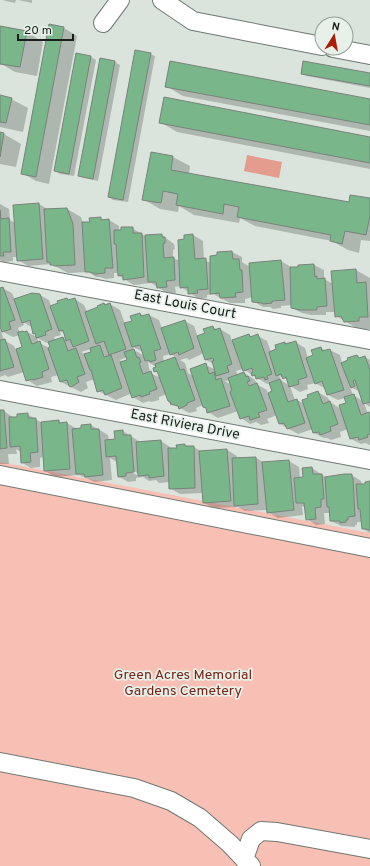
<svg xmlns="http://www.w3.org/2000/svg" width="370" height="866" viewBox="0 0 370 866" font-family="Overpass,sans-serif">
  <rect width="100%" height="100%" fill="#dae4dc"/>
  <path fill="#f8c0b5" d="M0,462l370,71v333h-370z"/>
  <path fill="#e49c8e" d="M247,155l35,7 -3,16 -35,-7z"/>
  <path fill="#0003" fill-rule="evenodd" d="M2,0h14l-1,3z
    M18,0h14v3z
    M0,27l27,5 16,10 -6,34 -22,-4 -15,-9z
    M64,28l13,8 -28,148 -13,-3 -14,-8z
    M150,54l5,2 -27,146 -15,-2 -4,-3z
    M77,55l14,2 5,3 -22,116 -14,-2 -5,-3z
    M115,62l5,3 -22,116 -14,-3 -4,-2z
    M302,73l68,1v14l-63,-12z
    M166,86l204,14v31l-187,-35z
    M0,96l11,3 17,9 -5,24 -23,-5z
    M160,122l210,16v31l-193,-37z
    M0,133l4,1 17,10 -5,23 -16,-3z
    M152,153l21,4 17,9 -1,8 161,30 20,-5v42l-9,-1 -2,13 -11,-3 -16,-9 -77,-15 -15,-8 -1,5 -45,-8 -15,-9 -1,6 -18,-3 -17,-10z
    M0,204l9,5 1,11 5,3 24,-19 10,6 18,-1 14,8 2,6h8l9,-5 5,2h4l10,6v5l13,-3 13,8 17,-1 12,9 1,5 -2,1v8l7,3 5,-21v-4l8,-1 10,6 1,19 7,3 21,-11 10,5v5l8,5 31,-6 10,6v1l23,-3 10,5v9l9,5 23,-14 14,8v51h-12l-22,-13v-4h-10v3h-15l-9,-2 -10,-5v-3l-11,1v2l-8,1 -3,-2h-7l-10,-6v-4l-8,2v4h-15l-17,-9 -6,1v3l-8,1 -18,-12v-1l-6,1 1,6h-9l-16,-10 -17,2 -15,-9v-3h-5v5l-8,1 -6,-2h-4l-8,-5 -20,1 -17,-9 -23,2 -10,-6v-3h-5v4l-10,1 -3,-2z
    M2,288l10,5 3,7 25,-5 9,5 2,6 16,-7 3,2 5,-2 9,6 3,7 17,-8 2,1 4,-1 10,6 5,14 8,-3 7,-7 5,2 4,-1 10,5 3,9 23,-8 9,5 4,11 8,-3 7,-7 5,3 2,-1 10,6 2,6 17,-6 4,2 5,-1 9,5 4,11 6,-2 7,-7 4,2 7,-3 10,6 3,10 6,-2 7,-8 5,3 4,-1 10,5 2,8 15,-7 5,3 3,-2 5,3v47l-6,-4 4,11h2v31l-5,-2 -4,1 -10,-5 -3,-10 -8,3 1,5 -10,3 -4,-2h-3l-10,-5 -1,-4 -15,5 -18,-10 -3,-9 -10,4 2,4 -8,2 -5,-3 -6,2 -9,-6 -3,-7 -20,7 -10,-6 -1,-4 -4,-3 -7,3 1,3 -8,2 -18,-10 -4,-9 -8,3v3l-8,2 -2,-1 -6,2 -10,-6 -1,-4 -16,7 -18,-9 -3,-12 -9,3 2,6 -7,4 -20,-10 -3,-7 -7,2 1,5 -15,4 -10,-6 -3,-8 -16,5 -3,-2 -5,2v-47l3,2 -3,-8v-35zM23,322l10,6 4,9 -10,-5 -7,1 -2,-5 6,-3zM1,331l12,6 7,-2 4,13 -8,2 -2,-4 -10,-6zM60,331l5,3 2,6 -4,-2 -8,2 -1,-3 7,-2zM37,338l10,5 2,-1 3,7 -13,-6zM133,347l10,5 2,4 -11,-6zM91,349l1,3 -7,2 -4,-2zM204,353l2,7 8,4 2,6 -10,-5 -13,11 -5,-3 -3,-10 -5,-3 7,-2 2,2zM170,354l6,3 -12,5 -1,-6zM127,357l1,4 -7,2 -1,-3zM148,362l10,6 -3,3 4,3 2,4 -11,-5zM243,369l24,15 3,-1 4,9 -6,2 -1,-4 -9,-5 -4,-6 -10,-6 -6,3 -2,-5zM279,376l9,4 2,6 -9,-6zM229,380l2,5 -6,-4zM315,383l11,6 2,6 10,5 7,-2 2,5 -6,6 -11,-7 -2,-4 -10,-6 -13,12 -8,-4h-2l-5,-14 10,6 8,-3 -1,-4zM350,387l11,5 2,9 -10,-6z
    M0,411h4l10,7 13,-4 15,9 17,-2 3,3 5,-1 10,6 14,-4 17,10 1,6 7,-1 7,-9 17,11 21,-1 9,6 1,2 23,-2 8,5 25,-2 10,6v3l19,-1 9,5 24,-2 10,6 1,11h4l8,-10 15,10 25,-3 9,6 1,3 1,1 7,-3v51l-7,-4 -1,-7h-5v3h-2v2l-14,-1 -10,-5 -1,-8h-6l1,11 -9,1 -9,-6 -1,-11 -4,-2 1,9 -25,3 -10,-6v-2l-23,1 -7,-4 -24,1 -10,-5 -1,-10 -23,1 -10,-6v-6l-11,1 -3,-3 -7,1 -6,-4 -7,1v3l-8,1 -10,-6 -1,-14 -7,-4 2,22 -17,2 -16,-7 -24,2 -10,-6 -1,-14 -4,1v9l-9,1 -10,-6v-10l-5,-3 1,5h-9l1,10h-9zM130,469l9,5v2l-10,-5z"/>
  <path fill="#79b78b" stroke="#79827b" d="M49,24l15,3 -28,150 -15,-3z
    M0,26l27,5 -7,36 -20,-3z
    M135,50l16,3 -28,147 -15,-3z
    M76,53l15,3 -22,118 -15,-3z
    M100,58l15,3 -22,118 -15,-3z
    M170,61l200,38v26l-205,-38z
    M303,61l67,12v13l-69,-12z
    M0,95l12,3 -6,25 -6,-1z
    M164,97l206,40v26l-211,-40z
    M0,132l4,1 -4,24z
    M151,152l22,4 -2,14 178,32 1,-7 20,3v18l-4,19 -21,-4 -3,13 -12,-3 1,-6 -94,-18 2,-10 -15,-3 -1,10 -47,-9 2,-11 -15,-3 -2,12 -19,-3z
    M39,203l4,56 -26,2 -4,-56z
    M67,208l6,16 2,41 -21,1 -1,-1h-3v-3h-3l-3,-53z
    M0,210l1,9 8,-1 2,34h-8l1,4h-4z
    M101,217v3l8,-1 4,49h-8v5l-10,1 -5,-2h-5l-3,-50h8l-1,-4z
    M121,227h12v6h9l2,44 -21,3v-5l-5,1 -2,-32h-2v-14h7z
    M162,234v3h3v6l-2,1 1,14 10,-1 1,23 -9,1 1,6 -10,1 -1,-6h-8l-3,-47z
    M193,234l2,25 11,-1 2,31 -11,1 1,3 -10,1v-7l-8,1 -2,-48 6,-1v-4z
    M232,251l1,8h6l1,11h2l1,22 -8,1 1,4 -16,1 -1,-5 -9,1v-38l7,-1v-3z
    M281,260l4,40 -13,1v2l-9,1 -1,-1 -10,-1 -3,-39z
    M314,264l1,13 2,-1v3l8,-1 2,28 -10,1v3h-17l-9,-2 -1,-41h8v-2z
    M356,269l1,14 9,-1 2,35h-9v4l-15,1 -3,-6 -6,1 -4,-46z
    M3,287l12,33 -6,2 2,7 -9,3 -2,-5v-39z
    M32,293l8,1 12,35 -7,3 1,3 -10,3 -1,-5 -2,1 -3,-14 -8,3 -8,-24z
    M67,298l1,2 7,-2 14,43 -16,6 -3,-8 -4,2 -3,-11 -4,1 -9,-25 8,-3 -1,-2z
    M104,303l1,2 5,-2 16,46 -17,6 -5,-14 -8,3 -11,-32 13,-5 -1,-1z
    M140,313l1,3 8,-2 12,35 -7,2 2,9 -6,2 -1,-2 -4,1 -5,-16 -8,2 -8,-24 8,-2 -2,-5z
    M185,320l9,28 -15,7 -1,-3 -8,3 -9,-27z
    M213,326l1,4 6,-2 12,36 -5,2 2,6 -13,4 -4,-15h2l-1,-3 -8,2 -8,-24 8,-3 -2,-4z
    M23,331l1,1 3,-1 5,13 8,-3 9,28 -7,3 1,5 -10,3 -1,-1 -6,2 -10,-32 6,-2 -4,-13v-2z
    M249,334l1,3 8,-3 14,40 -5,2 1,3 -3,1 -1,-3 -8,2 -1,-4 -3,1 -1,-3 2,-1 -1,-4 -9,3 -11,-31z
    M63,337l5,14 8,-3 9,26 -8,3 2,5 -8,5 -2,-1 -2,-6 -7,2 -12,-34 2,-1 -2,-5z
    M5,339l9,28 -14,4v-31z
    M296,341l11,36 -9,3 1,4 -10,3 -3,-10 -3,2 -2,-5 -5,2 -7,-24 7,-3 -1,-4 10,-3v2z
    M100,345l4,12 7,-2 11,33 -17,7 -2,-5 -6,2 -6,-22h-1l-6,-16 7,-2 -1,-4z
    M321,347l1,4 8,-2 14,41 -17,5 -5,-14 -7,3 -9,-26 7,-3 -2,-5z
    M134,349l3,9 2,-1 2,5 -2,1 4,11 8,-3 6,18 -8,3 1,2 -9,3 -1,-2 -8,3 -12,-36 7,-2 -3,-8z
    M357,355l2,3 6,-2 5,14v32l-7,2 -8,-24 -2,1 2,5 -4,2 -10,-25 7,-3 -1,-2z
    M175,357l5,13 4,-1 11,31 -8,3v2l-8,4 -1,-3 -8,-2 1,-1 -3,-2 -11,-30 -3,1 -1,-4 3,-1 -1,-3z
    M206,363l3,11 5,-2 2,8 5,-2 9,28 -23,7 -1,-5 -3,-1 -13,-38z
    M244,372l2,5 2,-1 2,5 -3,1 2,4 8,-3 10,27 -9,3 2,4 -10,3 -1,-4 -9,3 -10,-27 2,-2 -4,-12z
    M280,379l8,23 9,-3 8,24 -18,6 -3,-6 -5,1 -11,-31 4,-2 -3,-8z
    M318,391l5,13 7,-3 8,23 -8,3 1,4 -11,4 -1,-3 -6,1 -11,-33 6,-2 -1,-3z
    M354,394l7,21 8,-3 1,2v20l-3,1 1,2 -9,3 -1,-3 -8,2 -11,-34 7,-2 -2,-6z
    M0,410h4l3,38 -7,1z
    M28,413v5h8l2,34 -8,1 1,9 -10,1 -1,-17 -10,1 -1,-30h8v-3z
    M59,420v3l8,-1 3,47 -26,2 -3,-49z
    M91,424v5h8l4,46 -18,2 -1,-3h-8l-4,-45 9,-1v-3z
    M123,430v5h8l3,37 -8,1v3l-8,1 -2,-21 -10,1 -1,-17 10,-1 -1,-8z
    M161,440l3,36 -15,2v-3l-11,1 -2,-34z
    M185,444v2h9l1,42 -26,1 -1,-41h9l-1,-3z
    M227,449l4,52 -28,2 -4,-52z
    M256,457l2,47 -24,2 -2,-48z
    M289,460l5,50 -27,3 -5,-51z
    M312,467l1,7h9l2,25h-3v8l-6,1 1,11 -10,1 -2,-17h-8l-2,-25 9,-1 -1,-9z
    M344,474h8v4h1l2,38 -7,1v3h-2v2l-6,1v-2h-10l-1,-14h-2l-2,-30z
    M370,481v49h-2l-1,-1h-5l-2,-20h-2l-2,-25h9v-2z"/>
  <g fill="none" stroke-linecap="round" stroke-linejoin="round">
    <defs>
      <path id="minor" d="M162,0l31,21 129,25
        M103,23l17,-23
        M333,48l37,7
        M0,271l370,69
        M0,390l370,70
        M0,475l370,73
        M0,762l134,26 37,13 29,17 30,26 21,22
        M244,859l7,-20 10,-8 16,1 93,17"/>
    </defs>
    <use href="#minor" stroke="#6f7871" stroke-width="20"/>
    <use href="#minor" stroke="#fff" stroke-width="18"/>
  </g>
  <g text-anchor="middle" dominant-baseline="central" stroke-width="3.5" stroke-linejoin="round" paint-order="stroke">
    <g font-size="14" fill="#1b1e1c" stroke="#e7f1e9">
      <text transform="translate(185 305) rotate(11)">East Louis Court</text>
      <text transform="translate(185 425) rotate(11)">East Riviera Drive</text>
    </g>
    <g font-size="14" fill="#782317" stroke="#e7f1e9">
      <text x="183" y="675">Green Acres Memorial<tspan x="183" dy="16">Gardens Cemetery</tspan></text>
    </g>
  </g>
  <g transform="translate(334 36) rotate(11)"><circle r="19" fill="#e7f1e9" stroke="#959d97"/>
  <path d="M0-3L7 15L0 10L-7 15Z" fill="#ac1c06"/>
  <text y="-6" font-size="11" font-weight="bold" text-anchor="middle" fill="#1b1e1c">N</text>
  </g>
  <path d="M18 34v6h55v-6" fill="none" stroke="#1b1e1c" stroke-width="2"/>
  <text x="24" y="34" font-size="12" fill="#1b1e1c" stroke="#e7f1e9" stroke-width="3" paint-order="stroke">20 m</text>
</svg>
